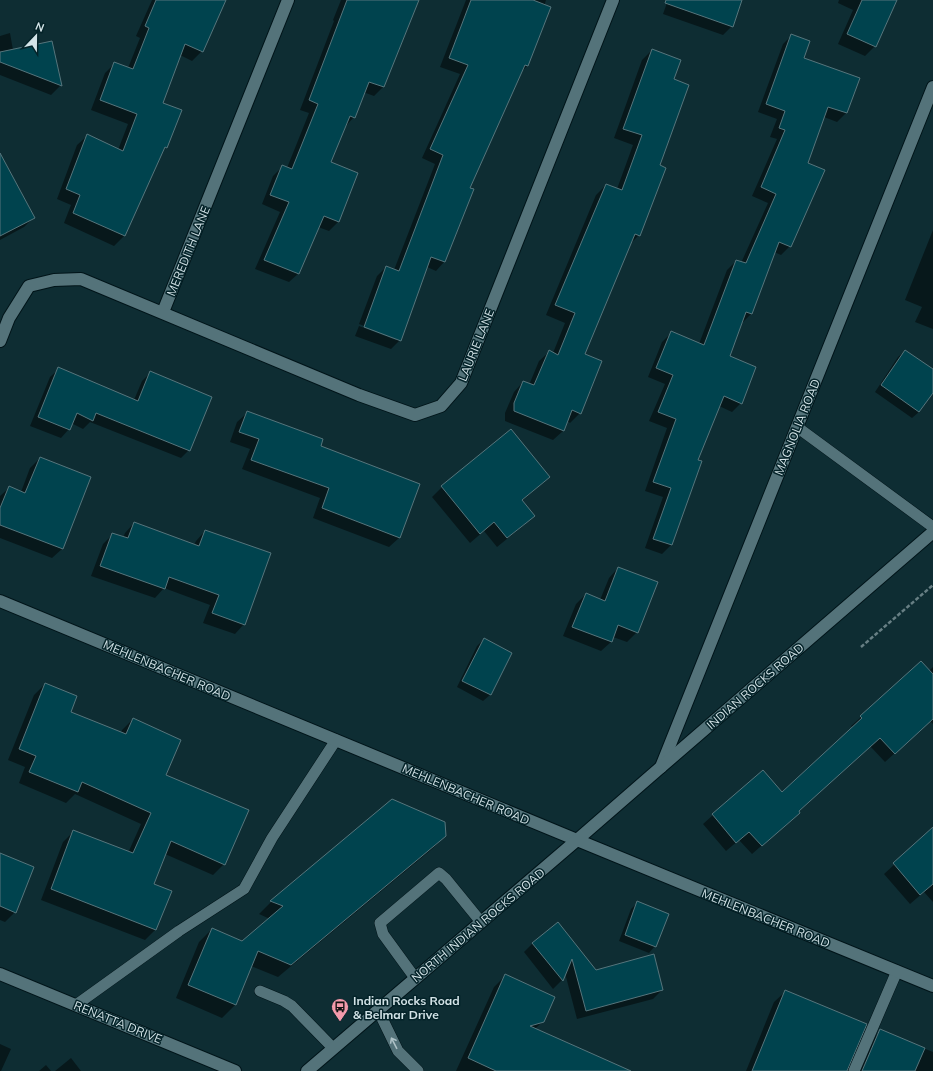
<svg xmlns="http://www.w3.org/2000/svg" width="933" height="1071" viewBox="0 0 933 1071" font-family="Mulish,sans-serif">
  <rect width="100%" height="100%" fill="#0e2d33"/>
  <path fill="#0007" d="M152,0h73l-23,51 -10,10 -12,-6 -18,48 4,44 -4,4 -38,85 -10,10 -50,-23 7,-18 -14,-6 20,-54 10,-9 31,14 10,-26 -37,-14 14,-37 10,-10 13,5 12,-30 -4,-2z
    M341,0h78l-36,87 -9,9 -11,-4 -9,25 -9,10 -15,36 27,11 -19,48 -9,9 -11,-4 -19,46 -10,9 -34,-13 25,-57 -18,-8 11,-28 10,-10 4,2 22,-55 -9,-3 34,-89 -1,-1z
    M466,0h80l-19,66 -6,6 -52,117 -25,73 -8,9 -9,-4 -27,73 -9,9 -36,-13 4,-10 37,14v-2l-37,-14 18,-48 9,-9 8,3 41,-106 -13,-6 38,-84 -20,-7z
    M668,0h73l-9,26 -9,9 -60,-21z
    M839,0h57l-21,46 -10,10 -27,-12 15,-34 -15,-7z
    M10,33l3,17 48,35 -10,10 -51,-20v-39z
    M792,35l10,24 44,54 -9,9 -13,-5 -17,46 -17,83 -9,9 -7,-3 -23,62 -9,9 -14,33 13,47 -9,9 -13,-6 -22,54 4,2 -30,83 -9,9 -17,-6 18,-51 -18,-6 22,-63 -18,-7 16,-37 -17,-7 14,-35 9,-9 28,11 28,-74 9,-9 5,2 27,-60 -16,-7 25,-57 -7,-2 7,-18 -19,-7 25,-68z
    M652,50l21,30 -14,86 -20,69 -9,9 -46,110 -4,59 -10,10 -3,-2 -4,10 -10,9 -48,-19v-8l9,-21 9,-10 6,3 10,-24 10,-9 4,1 12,-30 -19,-8 50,-120 10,-10 11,4 16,-44 -19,-7 28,-78z
    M0,155l34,62 -10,10 -24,13z
    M933,230v99l-18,-7 7,-15 -17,-7z
    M905,351l28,20v20l-14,21 -7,6 -37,-26 23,-35z
    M59,369l75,31 8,-19 8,-8 39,77 -8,8 -91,-36 -7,7 -12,-6 -2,6 -8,9 -31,-12 20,-49z
    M247,413l72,33 80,92 -10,9 -76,-29 7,-20 -78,-29 8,-20 -20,-7 7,-20z
    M40,458l50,19 -28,72 -10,9 -52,-20v-42l9,-8 12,4 9,-24z
    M549,477l-10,9 -17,15 11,14 -9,10 -27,22 -13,-16 -14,12 -38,-46 10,-10z
    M134,523l60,22 2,-4 9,-10 39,93 -9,10 -32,-11 7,-18 -46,-17 -9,10 -64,-22 12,-32 10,-10 10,4 2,-5z
    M618,568l19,64 -10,10 -14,-5 -2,5 -10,9 -38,-15 13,-32 10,-10 14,6 9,-22z
    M484,639l26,14 -20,42 -7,6 -26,-14 20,-41z
    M933,667v57l-3,-3 -45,41 -15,-16 -72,66 -9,10 -37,32 -13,-14 -13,11 -23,-27 10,-9 69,-22 71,-65 -2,-2 10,-9 68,-46z
    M45,684l25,29 51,20 1,-3 11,-11 32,56 59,89 -11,11 -48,-21 -12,31 3,44 -11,11 -104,-40 22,-58 11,-11 54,22 13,-29 -66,-30 -9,9 -47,-20 6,-16 -17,-7 26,-65z
    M392,801l53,35 -13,13 -154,128 -27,-11 -16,39 -13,13 -46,-20 23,-56 13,-13 30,13 28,-23 -11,-5 12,-12z
    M933,829v73l-9,-10 -14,12 -26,-30z
    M0,854l15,58 -10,10 -5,-2z
    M638,902l17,44 -6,7 -30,-12 12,-32z
    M558,924l38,47 66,19 -9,9 -76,20 -12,-46 -3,7 -9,9 -29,-37 8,-8z
    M505,976l38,45 -8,8 93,42h-172l38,-84z
    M786,991l61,80h-101l28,-69z
    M880,1031l53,21v19h-77l13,-29z
    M0,1044l11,5 -10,22h-1z
    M71,1058l10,13h-26z
    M46,1065l5,6h-12z"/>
  <path fill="#00434e" stroke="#56757c" d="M156,0h70l-23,52 -18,-8 -22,59 19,7 -15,38 -2,-1 -40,89 -52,-23 7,-18 -14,-6 21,-55 36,17 14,-37 -37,-14 14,-38 19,7 16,-41 -4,-2z
    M347,0h72l-35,87 -15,-5 -14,36 -5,-2 -19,46 27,11 -19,49 -15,-6 -25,58 -35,-14 25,-58 -19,-7 12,-30 10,4 26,-65 -9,-4z
    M471,0h62l18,7 -23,59 -3,-1 -55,123 4,1 -29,73 -14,-5 -30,84 -37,-14 22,-61 13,5 44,-116 -13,-6 38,-84 -19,-7z
    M666,0h76l-9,27 -68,-24z
    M862,0h35l-21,47 -29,-13z
    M791,34l19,7 -6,17 56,20 -13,35 -19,-6 -20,56 17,7 -34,77 -12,-5 -27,72 -6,-2 -16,44 26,11 -14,37 -18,-8 -26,64 4,1 -30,84 -19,-6 18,-51 -18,-6 23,-63 -18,-7 15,-37 -17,-7 15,-37 33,14 32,-85 10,3 30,-69 -15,-7 24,-57 -6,-2 6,-17 -19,-7z
    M52,41l10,45 -62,-24v-10z
    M652,49l29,11 -7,19 15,6 -29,80 6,3 -26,68 -5,-2 -50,120 17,7 -21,53 -9,-4 -8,21 -50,-20v-8l9,-22 11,4 15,-35 9,5 17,-42 -20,-8 51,-121 16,6 20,-55 -19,-6z
    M0,153l35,65 -35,18z
    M905,350l28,19v24l-14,19 -38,-27z
    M58,367l80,34 12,-30 62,26 -22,54 -94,-38 -3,8 -16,-8 -7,17 -32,-13z
    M247,411l76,28 -2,7 99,38 -20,54 -78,-30 7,-20 -78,-28 8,-21 -20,-7z
    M511,429l39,48 -28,23 13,16 -28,22 -13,-16 -14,12 -39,-48z
    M40,457l51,20 -28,72 -63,-24v-17l9,-22 16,7z
    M134,522l65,24 6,-16 66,23 -26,72 -33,-12 7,-18 -50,-18 -4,12 -65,-23 12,-33 16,5z
    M618,567l40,15 -20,51 -20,-8 -6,17 -40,-15 14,-34 19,8z
    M484,638l28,15 -21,42 -29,-14z
    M921,661l12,13v45l-38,35 -15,-16 -81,73 1,2 -38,33 -13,-14 -13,11 -24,-29 51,-44 19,22 80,-74 -2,-2z
    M45,683l32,13 -6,16 55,22 7,-16 48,22 -15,35 83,35 -24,55 -54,-24 -17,43 18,7 -16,39 -105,-41 22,-59 60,23 18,-40 -69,-31 -4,10 -49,-20 7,-16 -17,-7z
    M392,799l53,23 1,14 -155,129 -33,-14 -22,54 -48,-20 24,-57 30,13 41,-35 -13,-5z
    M933,827v57l-13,11 -27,-32z
    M0,853l34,14 -18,46 -16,-7z
    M637,901l32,13 -13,33 -31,-12z
    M558,922l38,48 58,-16 9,36 -77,21 -14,-52 -9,22 -31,-38z
    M505,974l50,23 -11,25 -14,4 101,45h-135l-28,-13z
    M785,990l82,34 -20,47h-95z
    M880,1029l45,19 -10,23h-53z"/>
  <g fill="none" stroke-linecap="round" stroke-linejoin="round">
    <defs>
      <path id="service" d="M797,427l136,100
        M415,978l-32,-44 -3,-11 59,-50 7,6 35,43
        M260,991l24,10 8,5 41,42
        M76,1005l103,-74 65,-42 28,-51 64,-98
        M378,1010l20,41 20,20
        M854,1071l43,-100"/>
      <path id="minor" d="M163,312l125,-312
        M0,341l9,-23 20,-32 25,-6 27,-1 278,116 56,20 26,-9 20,-23 152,-383
        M0,601l577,239
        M661,767l272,-680
        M0,974l235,97"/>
      <path id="tertiary" d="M577,840l356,146
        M307,1071l270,-231 84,-73 272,-235"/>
    </defs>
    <use href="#service" stroke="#001419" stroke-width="12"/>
    <use href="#minor" stroke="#001419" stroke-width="14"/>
    <use href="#tertiary" stroke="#001419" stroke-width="14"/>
    <path stroke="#677f84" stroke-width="2.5" stroke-dasharray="4 2" stroke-linecap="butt" d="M861,647l72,-62"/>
    <use href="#service" stroke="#54737a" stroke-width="11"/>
    <use href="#minor" stroke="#54737a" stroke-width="12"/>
    <use href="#tertiary" stroke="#54737a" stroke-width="12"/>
  </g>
  <defs><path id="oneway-shaft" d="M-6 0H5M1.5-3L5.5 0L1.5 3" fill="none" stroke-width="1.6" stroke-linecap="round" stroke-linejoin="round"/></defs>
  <use stroke="#adc1c6" href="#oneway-shaft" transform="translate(394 1043) rotate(-117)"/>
  <defs>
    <symbol id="bus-pin" viewBox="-11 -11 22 30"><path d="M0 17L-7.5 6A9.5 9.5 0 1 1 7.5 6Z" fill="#f39aab" stroke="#042329"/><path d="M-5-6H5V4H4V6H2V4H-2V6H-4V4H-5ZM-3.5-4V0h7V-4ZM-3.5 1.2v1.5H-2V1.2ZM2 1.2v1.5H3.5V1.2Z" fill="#111"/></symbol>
  </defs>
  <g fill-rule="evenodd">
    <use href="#bus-pin" x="330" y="997" width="20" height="27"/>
  </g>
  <g text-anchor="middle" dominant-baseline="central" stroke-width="3" stroke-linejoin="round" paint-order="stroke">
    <g font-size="12" fill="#d3e3e7" stroke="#042329">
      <text transform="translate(188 251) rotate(-68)">MEREDITH LANE</text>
      <text transform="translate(476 345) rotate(-68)">LAURIE LANE</text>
      <text transform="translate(797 427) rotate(-68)">MAGNOLIA ROAD</text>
      <text transform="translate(167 670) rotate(23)">MEHLENBACHER ROAD</text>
      <text transform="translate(755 686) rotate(-41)">INDIAN ROCKS ROAD</text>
      <text transform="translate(466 794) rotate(23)">MEHLENBACHER ROAD</text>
      <text transform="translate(766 918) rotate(22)">MEHLENBACHER ROAD</text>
      <text transform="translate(478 925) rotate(-40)">NORTH INDIAN ROCKS ROAD</text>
      <text transform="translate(118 1022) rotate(22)">RENATTA DRIVE</text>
    </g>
    <g font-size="12" font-weight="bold" fill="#d3e3e7" stroke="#042329" text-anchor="start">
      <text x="353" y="1000">Indian Rocks Road<tspan x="353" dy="14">&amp; Belmar Drive</tspan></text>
    </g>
  </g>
  <g transform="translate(36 36) rotate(22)" stroke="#042329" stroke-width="3" paint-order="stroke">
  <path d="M0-3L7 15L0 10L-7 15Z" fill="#d3e3e7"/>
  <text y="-6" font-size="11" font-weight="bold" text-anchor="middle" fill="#d3e3e7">N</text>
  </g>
</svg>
